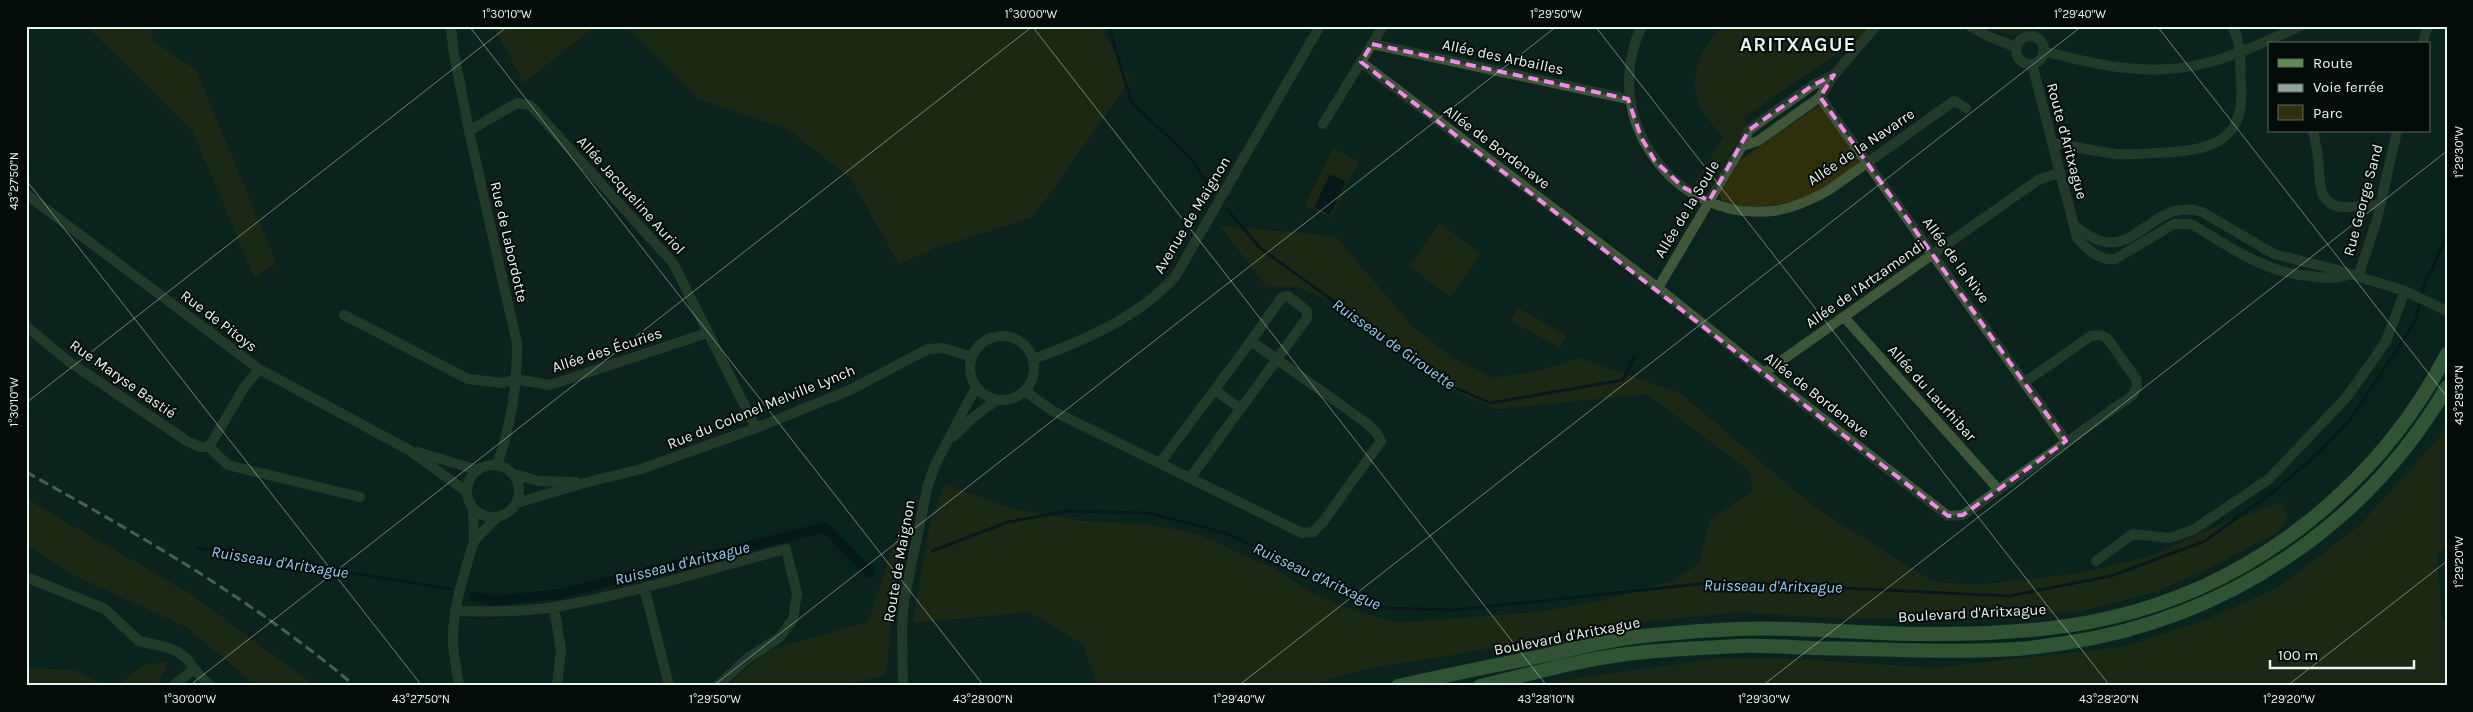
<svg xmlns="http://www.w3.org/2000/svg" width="2473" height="712" viewBox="0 0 2473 712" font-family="Karla,sans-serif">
  <rect width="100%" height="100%" fill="#0b241d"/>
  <path fill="#302f0b" d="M86,26h64l3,15 43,29 80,193 -21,15 -63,-148z
    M493,26h102l-71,57z
    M626,26h474l30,54 -97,137 -100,32 -34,15 -48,-85 -62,-49 -91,-31z
    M1725,26h143l-8,12 -117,80 5,7 -39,63 -8,2 -8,-5 31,-48c-9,-10 -19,-19 -24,-31 -13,-29 1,-62 25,-80z
    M1987,26h56l2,1 -1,3c-18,-5 -15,2 -28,4 -10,2 -20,-4 -29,-8z
    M1818,106l4,1 37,51v6c-31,23 -57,40 -96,42 -14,0 -29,0 -42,-6l-1,-6 20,-34z
    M1333,148l26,13 -28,57 -26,-13z
    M1440,223l41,31 -31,43 -41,-31z
    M1220,226l115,10 78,91 41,32 39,19 46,-7 41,-13 101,36 133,113 119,75 44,3 105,-12 69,-17 70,-32 61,-22 6,15 -11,16 -78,40 -44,19 -68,18 -85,9 -58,-2 -92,2 -114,-7 -168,17 -104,24 -97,15 -64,18h-207l-15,-42 -54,-32 -116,11 18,-104 14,-35 67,25 69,12 63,3 50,9 83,37 34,22 38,17 48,14 141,-11 67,-12 67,-19 27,-17 11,-45 42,-27 -1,-20 -104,-78 -149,15 -39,-15 -126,-92 -36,-15h-30z
    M1518,308l48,28 -7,12 -48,-28z
    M2447,424v123l-10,8 5,65 5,1v65h-905l37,-8 143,-20 73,1 138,9 190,-21 85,-28 71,-32 80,-61 79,-87z
    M26,499l163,94 126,93h-51l-19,-10 -59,-49 -112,-52 -48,-31z
    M900,527l-14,148 -49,11h-110l39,-35 102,-29z
    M168,662l-11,24h-40l26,-21z
    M26,668l48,2 32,16h-80z"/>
  <path fill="#020c13" d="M1330,174l16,8 -16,33 -16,-8z"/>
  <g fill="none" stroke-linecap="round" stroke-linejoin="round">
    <path stroke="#020c13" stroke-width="3" d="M1109,26l21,72 5,8 58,54 18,32
      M1228,210l32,38 189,137 41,18 133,-23 12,-24
      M198,548l253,41
      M932,551l76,-29 60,-11 80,2 78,20 158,75 71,2 263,-28 291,14 102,-20 94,-35 69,-50 45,-38 33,-36 54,-81 10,-18 7,-30 24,-52"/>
    <path stroke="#020c13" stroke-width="10" d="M474,596l19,5 66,-7 266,-67 45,46"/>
    <path stroke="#3f5639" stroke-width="10" d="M451,26l2,22 16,83 48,213c0,40 -6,83 -20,121
      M1642,26c-44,89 30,196 130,185 20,-2 39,-11 57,-21l125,-89 12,7
      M1970,26l20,11 26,10
      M2016 50a14 14 0 1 1 28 0a14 14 0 1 1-28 0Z
      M1372,44l256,55
      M2422,44l6,-18
      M2044,51c51,14 106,26 158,13 34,-8 67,-24 99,-38
      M1361,62l297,226 106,85 184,143 15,-1 170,-120 4,-9 -1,-7 -29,-41 -7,-3 -9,1 -66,46
      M2032,64l45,174c10,11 22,23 38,21l59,-35h17c41,23 70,48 119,52 14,2 25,3 38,-1
      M1820,97l246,344
      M1323,124l60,-98
      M469,131l48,-28 13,2 143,158 83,165
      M2313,131c2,9 4,18 5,27 3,20 -3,48 26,49 12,0 24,-2 36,-2
      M2052,143c21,3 42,8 64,11 19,1 38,-1 57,-2 44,-3 72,-16 68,-66 -1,-18 1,-44 -9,-60
      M1742,146l16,-5 62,-44 14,-22 42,-49
      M26,194l233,175 150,81 58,42
      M2074,225c61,52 72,-31 128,-13l72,42 60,15 71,22 42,20
      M2358,277l19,-58 20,-88
      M1658,288l84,-142 7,-16 64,-45 21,-10
      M344,315l124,64 35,4 12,-4
      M1844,317l155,173
      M26,326l42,35 119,80 13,6h9l36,-61 14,-17
      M970 368a32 32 0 1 1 64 0a32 32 0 1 1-64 0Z
      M1033,359c51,-18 105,-42 142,-82l145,-251
      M1764,373l274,-193 21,-7
      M515,379l35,6 157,-52
      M1215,390l26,19
      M1025,391l26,19 251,123 11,-1 10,-10 58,-81 -5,-9 -11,-10 -114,-81
      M953,437l22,-21 22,-16
      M209,447l19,18 132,32
      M417,452l61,18
      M1160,463l91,-122 31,-44 6,-1 19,15v7l-117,160
      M467 491a26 26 0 1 1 52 0a26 26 0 1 1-52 0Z
      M514,474l24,7 38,1
      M517,503l67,-20 57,-14 115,-41 94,-38 78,-41 15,-1 29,9
      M473,509l1,32 22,-23
      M2096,561l37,-27 36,4 24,-8 76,-51 76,-80 27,-37 14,-21 19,-50
      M26,577l79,32 34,32 27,6 12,5 9,7 7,10
      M644,587l25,99
      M554,607l7,43 -4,36
      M456,611c32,1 66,1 98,-4 78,-13 155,-38 232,-58l11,44 -4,26 -13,18 -32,21 -31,28
      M173,686l21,-17 16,17
      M459,686c-2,-14 -5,-29 -6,-43 -1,-36 11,-68 21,-102
      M903,686l-1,-58 2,-27 23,-113 8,-23 41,-78"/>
    <path stroke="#5c8d4f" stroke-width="14" d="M1398,686c50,-11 99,-21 149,-31 24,-6 49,-12 74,-16 37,-6 78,-8 116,-10 66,-3 132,6 198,5 55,0 119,-3 174,-16 145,-33 269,-132 338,-264
      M1480,686c48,-11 98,-26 147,-32 36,-5 75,-6 112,-8 24,-1 50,1 75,2 67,1 135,5 203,1 16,-1 32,-4 48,-6 160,-24 300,-116 382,-256"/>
    <path stroke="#90a39d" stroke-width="3" stroke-dasharray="10 5" stroke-linecap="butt" d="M26,472c117,65 226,127 329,214"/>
  </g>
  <path d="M0 0H2473V712H0ZM1372,44l256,55 13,38 14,24 28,26 26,14 40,-71 64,-45 21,-10 -14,22 246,344 -103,74 -15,1 -587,-454z" fill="#0b241d" fill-opacity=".55" fill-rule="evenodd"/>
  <path fill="none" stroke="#f788ec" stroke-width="4" stroke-dasharray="10 6" stroke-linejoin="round" d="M1372,44l256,55 13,38 14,24 28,26 26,14 40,-71 64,-45 21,-10 -14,22 246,344 -103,74 -15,1 -587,-454z"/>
  <path fill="none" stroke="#e6f5ef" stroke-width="1" stroke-opacity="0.45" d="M469,26l515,660M1032,26l515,660M1595,26l515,660M2157,26l290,371M26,180l396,506M26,403l482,-377M189,686l844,-660M713,686l844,-660M1238,686l844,-660M1762,686l685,-535M2287,686l160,-125"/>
  <g text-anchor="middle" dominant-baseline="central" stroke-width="4" stroke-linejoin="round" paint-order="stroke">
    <g font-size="15" fill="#e6f5ef" stroke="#030b08">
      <text transform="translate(1503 57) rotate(12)">Allée des Arbailles</text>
      <text transform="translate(2067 141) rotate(75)">Route d'Aritxague</text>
      <text transform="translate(1497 147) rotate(37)">Allée de Bordenave</text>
      <text transform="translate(1861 147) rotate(-34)">Allée de la Navarre</text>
      <text transform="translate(631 195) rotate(48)">Allée Jacqueline Auriol</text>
      <text transform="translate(2363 200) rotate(-75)">Rue George Sand</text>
      <text transform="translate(1687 209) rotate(-59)">Allée de la Soule</text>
      <text transform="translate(1192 215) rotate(-59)">Avenue de Maignon</text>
      <text transform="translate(509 242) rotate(77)">Rue de Labordotte</text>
      <text transform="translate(1956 260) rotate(54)">Allée de la Nive</text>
      <text transform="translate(1865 284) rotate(-35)">Allée de l'Artzamendi</text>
      <text transform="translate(219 321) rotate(37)">Rue de Pitoys</text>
      <text transform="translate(607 350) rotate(-18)">Allée des Écuries</text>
      <text transform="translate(123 379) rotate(35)">Rue Maryse Bastié</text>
      <text transform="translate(1932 393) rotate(48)">Allée du Laurhibar</text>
      <text transform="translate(1817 395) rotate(38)">Allée de Bordenave</text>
      <text transform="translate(761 407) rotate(-22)">Rue du Colonel Melville Lynch</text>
      <text transform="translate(899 561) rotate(-80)">Route de Maignon</text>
      <text transform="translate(1972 613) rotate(-3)">Boulevard d'Aritxague</text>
      <text transform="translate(1567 636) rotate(-11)">Boulevard d'Aritxague</text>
    </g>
    <g font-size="16" font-style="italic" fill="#8ad1fa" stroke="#030b08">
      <text transform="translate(1394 344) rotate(35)">Ruisseau de Girouette</text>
      <text transform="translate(280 562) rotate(9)">Ruisseau d'Aritxague</text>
      <text transform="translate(682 563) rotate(-14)">Ruisseau d'Aritxague</text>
      <text transform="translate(1317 576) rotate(25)">Ruisseau d'Aritxague</text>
      <text transform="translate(1773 586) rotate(1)">Ruisseau d'Aritxague</text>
    </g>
    <g font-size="20" font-weight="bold" letter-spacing="1" fill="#e6f5ef" stroke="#030b08">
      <text x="1798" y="44">ARITXAGUE</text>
    </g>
  </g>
  <rect width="2473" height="712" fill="none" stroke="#030b08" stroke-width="55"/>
  <rect x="2268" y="42" width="162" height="90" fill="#030b08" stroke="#5e6964"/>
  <rect x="2278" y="59" width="25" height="8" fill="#5c8d4f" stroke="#5e6964"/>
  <text x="2313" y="68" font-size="15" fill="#e6f5ef">Route</text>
  <rect x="2278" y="84" width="25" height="8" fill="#90a39d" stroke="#5e6964"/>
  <text x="2313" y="92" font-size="15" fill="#e6f5ef">Voie ferrée</text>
  <rect x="2278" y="105" width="25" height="15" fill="#302f0b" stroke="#5e6964"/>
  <text x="2313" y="118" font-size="15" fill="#e6f5ef">Parc</text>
  <path d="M2270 660v8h144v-8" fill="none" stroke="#e6f5ef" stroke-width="2.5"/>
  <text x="2278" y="660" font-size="15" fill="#e6f5ef" stroke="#030b08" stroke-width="4" paint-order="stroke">100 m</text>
  <rect x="28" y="28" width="2418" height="656" fill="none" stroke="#e6f5ef" stroke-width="2"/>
  <g font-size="12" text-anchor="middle" fill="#e6f5ef">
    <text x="507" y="18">1°30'10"W</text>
    <text x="1031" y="18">1°30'00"W</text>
    <text x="1556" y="18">1°29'50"W</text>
    <text x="2080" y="18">1°29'40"W</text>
    <text transform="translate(2459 152) rotate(-90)" y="4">1°29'30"W</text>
    <text transform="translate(14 181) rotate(-90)" y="4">43°27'50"N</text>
    <text transform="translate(2459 395) rotate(-90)" y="4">43°28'30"N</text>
    <text transform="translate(14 402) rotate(-90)" y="4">1°30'10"W</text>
    <text transform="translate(2459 562) rotate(-90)" y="4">1°29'20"W</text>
    <text x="190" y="703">1°30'00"W</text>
    <text x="421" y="703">43°27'50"N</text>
    <text x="715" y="703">1°29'50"W</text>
    <text x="983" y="703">43°28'00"N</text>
    <text x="1239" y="703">1°29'40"W</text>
    <text x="1546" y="703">43°28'10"N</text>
    <text x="1764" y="703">1°29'30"W</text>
    <text x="2109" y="703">43°28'20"N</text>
    <text x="2289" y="703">1°29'20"W</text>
  </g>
</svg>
